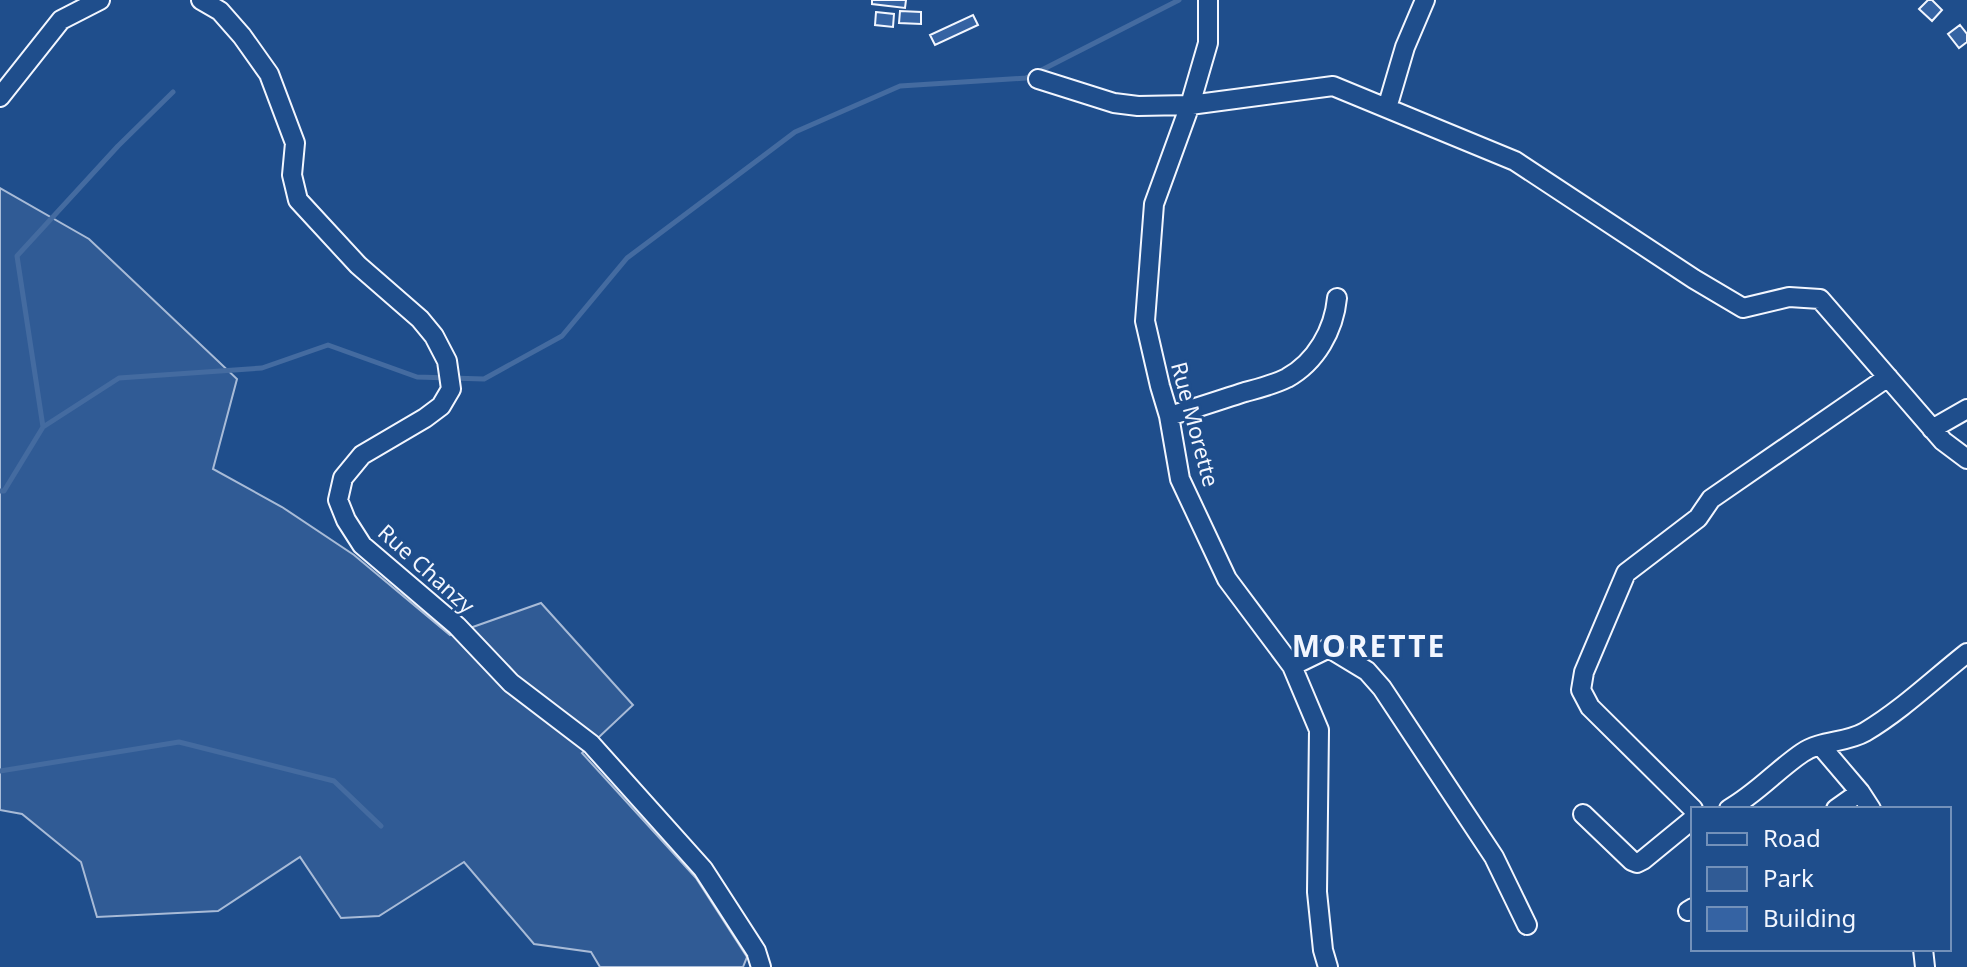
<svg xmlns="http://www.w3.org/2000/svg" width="1967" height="967" viewBox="0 0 1967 967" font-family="'Noto Sans',sans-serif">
  <rect width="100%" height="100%" fill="#1f4e8c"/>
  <path fill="#305b95" stroke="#a8bbd7" stroke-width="2" d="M0,188l89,51 148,140 -24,90 69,38 72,48 96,80 91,-32 92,102 -51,48 114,125 51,79 -4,10h-143l-9,-15 -57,-8 -70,-82 -85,54 -38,2 -41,-61 -82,54 -121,6 -16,-55 -59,-48 -22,-4z"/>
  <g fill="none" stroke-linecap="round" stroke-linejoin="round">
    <path stroke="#446ba0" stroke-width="5" d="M43,427l-26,-171 101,-110 55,-54
      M0,491h4l39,-64 76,-49 143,-10 66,-23 89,32 67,2 78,-43 65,-78 168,-126 105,-46 126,-8 153,-78
      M0,771l179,-29 155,39 47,45"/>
  </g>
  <path fill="#3563a3" stroke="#f2f6ff" stroke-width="2" d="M872,0h34l-1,8 -33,-4z
    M1928,0h4l10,10 -10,11 -13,-12z
    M900,11l21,1v12l-22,-1z
    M876,12l18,2 -1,13 -18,-2z
    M973,15l5,10 -43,20 -5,-10z
    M1960,25l7,9v8l-8,6 -11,-14z"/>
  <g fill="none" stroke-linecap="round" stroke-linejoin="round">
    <defs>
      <path id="minor" d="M201,0l19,11 22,25 27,38 26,69 -3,32 6,25 60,65 62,54 14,17 13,25 4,28 -10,17 -16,12 -63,37 -19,23 -5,22 8,20 16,25 95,81 54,57 80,61 112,125 53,82 5,16
        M1208,0v43l-18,62 143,-19 182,75 179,118 49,29 46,-11 31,2 123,142 24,18
        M1038,79l76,24 24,3 52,-1 -36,99 -9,117 15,65 9,30 11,63 47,100 65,87 27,64 -2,162 6,58 5,17
        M0,97l61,-77 39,-20
        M1387,108l18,-61 20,-47
        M1169,416c25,-7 51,-16 76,-24 15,-4 28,-7 42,-14 29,-16 47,-48 50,-80
        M1932,429l35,-20
        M1292,666l37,-18 38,23 15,17 112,169 33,68
        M1820,745l40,47 11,17
        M1693,809l-103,-102 -9,-17 3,-18 42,-99 72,-55 13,-19 177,-122
        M1729,809c27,-15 48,-39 73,-56 19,-13 44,-10 63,-21 37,-22 69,-53 102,-79
        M1836,809l24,-17
        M1583,814l49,47 5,2 6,-3 50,-41
        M1688,911l5,-3
        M1923,949l2,18"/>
    </defs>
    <use href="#minor" stroke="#f2f6ff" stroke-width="22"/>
    <use href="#minor" stroke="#1f4e8c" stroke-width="18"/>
  </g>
  <g text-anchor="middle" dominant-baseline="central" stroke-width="6" stroke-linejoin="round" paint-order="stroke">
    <g font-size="22" fill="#f2f6ff" stroke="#1f4e8c">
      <text transform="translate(1196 424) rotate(75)">Rue Morette</text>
      <text transform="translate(427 568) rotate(42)">Rue Chanzy</text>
    </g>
    <g font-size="30" font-weight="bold" letter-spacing="2" fill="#f2f6ff" stroke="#1f4e8c">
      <text x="1369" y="645">MORETTE</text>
    </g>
  </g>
  <rect x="1691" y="807" width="260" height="144" fill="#1f4e8c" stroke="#7391ba" stroke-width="2"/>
  <rect x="1707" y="833" width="40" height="12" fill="#1f4e8c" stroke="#7391ba" stroke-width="2"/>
  <text x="1763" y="847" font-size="24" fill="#f2f6ff">Road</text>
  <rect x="1707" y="867" width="40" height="24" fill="#305b95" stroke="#7391ba" stroke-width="2"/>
  <text x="1763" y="887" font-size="24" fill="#f2f6ff">Park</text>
  <rect x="1707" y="907" width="40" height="24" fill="#3563a3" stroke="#7391ba" stroke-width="2"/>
  <text x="1763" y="927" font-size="24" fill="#f2f6ff">Building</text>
</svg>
